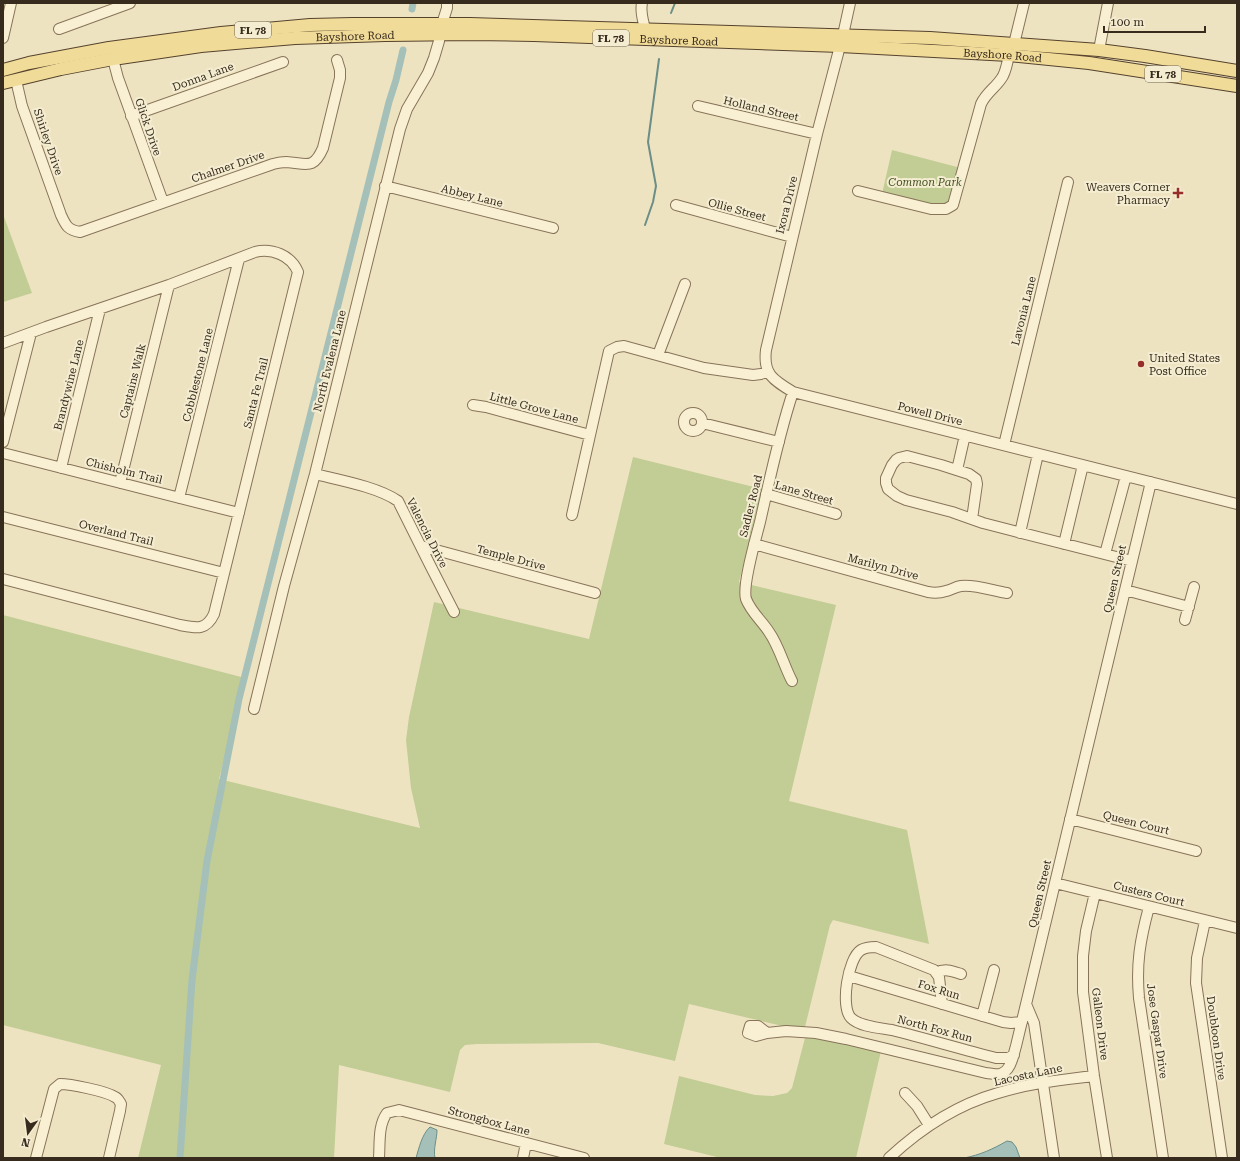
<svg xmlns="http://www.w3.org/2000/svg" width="1240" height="1161" viewBox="0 0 1240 1161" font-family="'Roboto Serif',serif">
  <rect width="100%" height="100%" fill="#eee3c1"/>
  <path fill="#c2cc95" d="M892,150l69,18 -8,29 -9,10 -62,-13z
    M3,214l29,79 -29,9z
    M633,457l129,32 -23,93 97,23 -47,196 118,29 22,114 -96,-24 -3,5 -26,106 -115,-27 -14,57 -77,-18 -121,1 -12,1 -5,5 -10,42 -111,-27 -5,93h-196l23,-93 -158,-40v-410l242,63 -26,101 201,49 -9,-40 -5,-48 3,-23 25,-115 155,37z
    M806,1034l75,17 -25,107h-135l-57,-14 15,-68 76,19 18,1 14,-3 5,-5z"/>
  <path fill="#a4c0b9" stroke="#6b8e87" d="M430,1127l7,3c0,9 -4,19 -2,28h-19c3,-10 6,-24 14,-31z
    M1007,1141l5,1 4,5 4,11h-56c16,-3 29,-9 43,-17z"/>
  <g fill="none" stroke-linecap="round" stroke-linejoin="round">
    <path stroke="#6b8e87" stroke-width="2" d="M671,13l4,-10
      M645,225l8,-23 3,-16 -8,-44 11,-83"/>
    <path stroke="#a4c0b9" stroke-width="7" d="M412,9l1,-6
      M180,1158l12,-178 15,-119 32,-162 150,-597 7,-22 7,-30"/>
    <defs>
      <path id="minor" d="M642,3c-2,9 1,17 3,26
        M59,29l71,-26
        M843,35l7,-32
        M3,38l8,-35
        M1014,44l10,-41
        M840,46l-23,88 -51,216c-3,24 7,30 27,42l444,112
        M1099,50l9,-47
        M113,59l5,19 45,124
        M16,80l6,26 39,109c5,11 7,15 19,17l193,-68c4,-1 9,-2 13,-2 20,1 27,9 37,-14l17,-70v-8l-3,-10
        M698,106l119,28
        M131,116l152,-54
        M385,186l168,42
        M858,191l73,18h15l7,-4 28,-101c5,-11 14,-16 20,-25 5,-6 6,-16 8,-24
        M676,205l116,32
        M3,343l43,-16 123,-42 86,-33c17,-4 36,3 43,20l-84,342c-8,17 -18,14 -34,11l-177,-46
        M658,355l27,-71
        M473,405l13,2 104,28
        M684 422a9 9 0 1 1 18 0a9 9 0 1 1-18 0Z
        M702,423l77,19
        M3,442l28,-109
        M1004,445l64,-263
        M3,453l236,60
        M61,468l39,-159
        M957,470l8,-35
        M315,474c24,6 63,13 83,27l31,62 25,49
        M120,483l49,-198
        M766,494l70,20
        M179,498l60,-239
        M572,515l37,-164 8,-4 7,-1 80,22 49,7 8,-1 6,-3
        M3,517l221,56
        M972,519l5,-35 -1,-5 -7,-5 -28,-9 -34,-9 -8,2 -3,2 -4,5 -6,13v5l2,6 9,7 9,4 46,12 31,11 31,8 118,30
        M1020,533l18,-79
        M754,544l174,48c6,1 12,1 18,-1 5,-1 9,-4 15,-5 13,-2 33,5 46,7
        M1064,544l19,-79
        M421,546l174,47
        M1105,554l21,-78
        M1125,590l64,17
        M1185,620l9,-33
        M792,681c-8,-15 -13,-35 -23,-49 -7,-11 -18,-20 -23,-33 -4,-14 10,-61 14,-77 10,-44 19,-88 33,-130
        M254,709l30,-123 31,-112 85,-345 7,-20 21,-36 6,-15 5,-17 3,-17 5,-16v-5
        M1070,819l126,32
        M1055,883l182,45
        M1095,893l-9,38 -3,25v36l11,84 13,82
        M1149,907c-9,33 -13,57 -10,91l24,160
        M1205,921l-8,37 -1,25 26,175
        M936,973c9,-5 16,-2 25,1
        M849,976l154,46 8,1 11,-1
        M942,1004l-3,-27 -5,-7 -58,-23c-5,0 -10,0 -15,3 -13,8 -21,57 -10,68 9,9 30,10 41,12 35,9 69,19 104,28h12l6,-3
        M1026,1004l8,19 20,135
        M982,1016l12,-46
        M750,1026h8l9,7 -11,3 -8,-3z
        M767,1033l19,-2 30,2 30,6 140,34c4,0 10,2 14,1 11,-3 13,-18 16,-28l116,-485 19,-79
        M905,1093l12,13 12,19
        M36,1158l18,-69 6,-5c10,0 46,7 55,13 3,1 4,4 6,7l-1,7 -11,47
        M379,1158c1,-15 -1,-33 8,-45l12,-3 185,48
        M523,1158l3,-15
        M889,1158c31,-29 67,-53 109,-65 31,-10 64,-13 96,-17"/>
      <g id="major">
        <path d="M3,70l26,-7 80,-15 112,-15 89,-8 42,-1h118l460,14 169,12 46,6 92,15"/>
        <path id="s1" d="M3,83l58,-14 52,-10 88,-13 94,-8 90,-3 87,-1 62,1 306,11 169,9 80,8 148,23"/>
      </g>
    </defs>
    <use href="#minor" stroke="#877459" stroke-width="12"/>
    <use href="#major" stroke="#55422d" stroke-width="14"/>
    <use href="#minor" stroke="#f9f0d4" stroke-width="10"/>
    <use href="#major" stroke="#f1db99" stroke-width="12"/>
  </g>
  <g fill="#962f29" stroke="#f5edd1" stroke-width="1.5">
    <path d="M1176 187h4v4h4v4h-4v4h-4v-4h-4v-4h4z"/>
    <circle cx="1141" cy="364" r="4"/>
  </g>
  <g text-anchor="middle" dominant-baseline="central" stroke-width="4" stroke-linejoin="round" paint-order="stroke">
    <g fill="#f5edd1" stroke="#706553" stroke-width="1">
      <rect x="235" y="22" width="36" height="16" rx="3"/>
      <rect x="593" y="30" width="36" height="16" rx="3"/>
      <rect x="1145" y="66" width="36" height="16" rx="3"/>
    </g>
    <g font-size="10" font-weight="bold" fill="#372b1d">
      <text x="253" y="30">FL 78</text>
      <text x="611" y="38">FL 78</text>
      <text x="1163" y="74">FL 78</text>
    </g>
    <g font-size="11" fill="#372b1d" stroke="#f5edd1">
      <text stroke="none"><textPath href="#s1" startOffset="356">Bayshore Road</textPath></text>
      <text stroke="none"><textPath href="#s1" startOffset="680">Bayshore Road</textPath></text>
      <text stroke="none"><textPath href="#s1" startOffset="1004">Bayshore Road</textPath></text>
      <text transform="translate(203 77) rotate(-20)">Donna Lane</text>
      <text transform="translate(761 109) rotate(13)">Holland Street</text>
      <text transform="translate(148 127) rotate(71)">Glick Drive</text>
      <text transform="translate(48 142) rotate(71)">Shirley Drive</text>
      <text transform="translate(228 167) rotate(-19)">Chalmer Drive</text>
      <text transform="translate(472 196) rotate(14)">Abbey Lane</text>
      <text transform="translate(787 205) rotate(-76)">Ixora Drive</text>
      <text transform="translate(737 210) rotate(15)">Ollie Street</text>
      <text transform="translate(1024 311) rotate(-76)">Lavonia Lane</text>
      <text transform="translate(330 361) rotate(-76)">North Evalena Lane</text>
      <text transform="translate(198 375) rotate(-76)">Cobblestone Lane</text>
      <text transform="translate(133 381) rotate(-76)">Captains Walk</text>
      <text transform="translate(69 385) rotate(-76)">Brandywine Lane</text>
      <text transform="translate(256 393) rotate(-76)">Santa Fe Trail</text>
      <text transform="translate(534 408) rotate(15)">Little Grove Lane</text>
      <text transform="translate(930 414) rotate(14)">Powell Drive</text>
      <text transform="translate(124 471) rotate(14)">Chisholm Trail</text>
      <text transform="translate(804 493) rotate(16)">Lane Street</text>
      <text transform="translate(751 506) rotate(-76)">Sadler Road</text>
      <text transform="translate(116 533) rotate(14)">Overland Trail</text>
      <text transform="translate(427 533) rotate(63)">Valencia Drive</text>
      <text transform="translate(511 558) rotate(15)">Temple Drive</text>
      <text transform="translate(883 567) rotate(15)">Marilyn Drive</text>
      <text transform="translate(1115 579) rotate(-77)">Queen Street</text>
      <text transform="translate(1136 823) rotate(14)">Queen Court</text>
      <text transform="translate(1040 894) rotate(-77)">Queen Street</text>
      <text transform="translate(1149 894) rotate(14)">Custers Court</text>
      <text transform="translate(939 990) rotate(17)">Fox Run</text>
      <text transform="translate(1100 1024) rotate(83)">Galleon Drive</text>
      <text transform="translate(935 1029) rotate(15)">North Fox Run</text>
      <text transform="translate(1157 1031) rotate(82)">Jose Gaspar Drive</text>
      <text transform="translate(1216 1038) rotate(82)">Doubloon Drive</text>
      <text transform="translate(1028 1075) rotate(-12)">Lacosta Lane</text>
      <text transform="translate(489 1121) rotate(15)">Strongbox Lane</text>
    </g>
    <g font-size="11" font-style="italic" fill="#455324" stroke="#f5edd1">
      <text x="925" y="182">Common Park</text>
    </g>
    <g font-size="11" fill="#372b1d" stroke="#f5edd1" text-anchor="end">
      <text x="1170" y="187">Weavers Corner<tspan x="1170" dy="13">Pharmacy</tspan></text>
      <text x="1149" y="358" text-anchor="start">United States<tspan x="1149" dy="13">Post Office</tspan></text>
    </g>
  </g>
  <rect width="1240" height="1161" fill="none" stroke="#372b1d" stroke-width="8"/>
  <g transform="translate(28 1133) rotate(194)" stroke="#f5edd1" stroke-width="3" paint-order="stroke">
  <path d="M0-3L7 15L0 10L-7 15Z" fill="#372b1d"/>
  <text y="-6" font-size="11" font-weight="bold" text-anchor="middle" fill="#372b1d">N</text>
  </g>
  <path d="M1104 26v6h101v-6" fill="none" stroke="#372b1d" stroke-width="2"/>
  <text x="1110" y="26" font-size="12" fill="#372b1d" stroke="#f5edd1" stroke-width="3" paint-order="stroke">100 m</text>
</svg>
